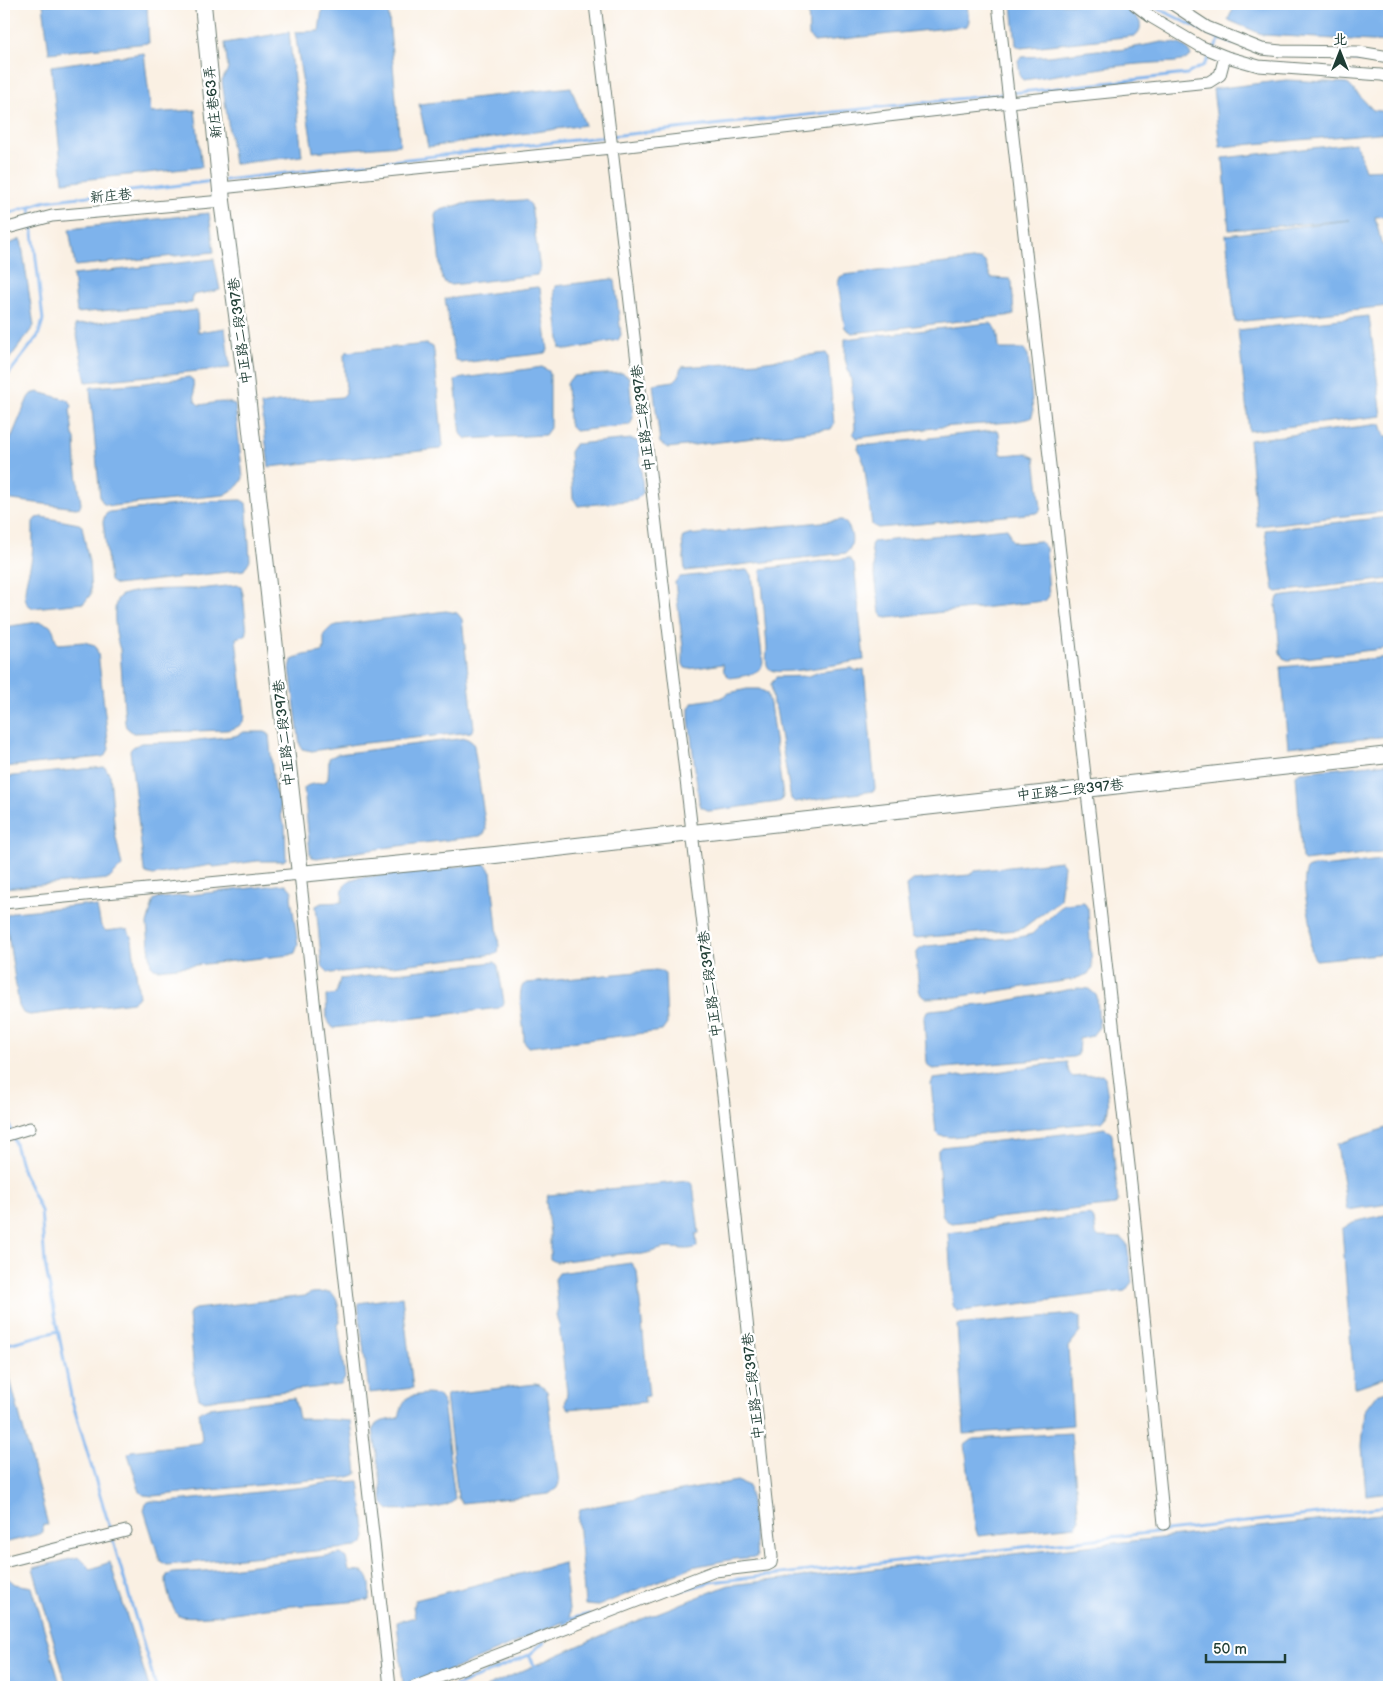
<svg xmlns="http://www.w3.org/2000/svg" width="1393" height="1691" viewBox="0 0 1393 1691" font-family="'Balsamiq Sans','LXGW WenKai TC',sans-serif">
  <rect width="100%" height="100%" fill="#fff"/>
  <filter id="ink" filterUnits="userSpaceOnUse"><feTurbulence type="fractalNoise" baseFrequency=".02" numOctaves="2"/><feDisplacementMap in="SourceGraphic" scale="10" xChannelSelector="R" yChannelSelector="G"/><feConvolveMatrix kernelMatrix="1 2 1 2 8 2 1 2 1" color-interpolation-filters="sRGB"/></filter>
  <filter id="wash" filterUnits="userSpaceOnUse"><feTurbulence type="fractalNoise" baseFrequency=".0096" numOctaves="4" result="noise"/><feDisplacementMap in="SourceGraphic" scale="20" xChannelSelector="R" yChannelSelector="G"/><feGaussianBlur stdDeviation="1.12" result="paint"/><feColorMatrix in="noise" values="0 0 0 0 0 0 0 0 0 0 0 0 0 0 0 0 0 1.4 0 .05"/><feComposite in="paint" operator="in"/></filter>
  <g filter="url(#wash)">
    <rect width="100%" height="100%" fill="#faf0e3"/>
    <path fill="#7eb3ec" stroke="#4e7890" d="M43,4h104l2,39 -100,10z
      M808,4h159l2,17 -2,5 -153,16 -5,-6z
      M1012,4h109l18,16c3,6 1,13 -5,16l-113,12 -5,-3z
      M1235,4h140l14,4v34l-125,-7 -36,-15z
      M388,7l12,138 -87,7 -18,-120 24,-1 3,-21z
      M289,32l13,124 -68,8 -12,-83 6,-12 -3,-26z
      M1162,42c12,1 26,1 29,14 -8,8 -25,6 -37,7 -43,2 -87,11 -131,17l-3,-3 -2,-17 4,-3 26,-1 50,-6h21z
      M144,53l7,60 44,-3 7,57 -139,15 -12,-116z
      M1286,80l61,3 26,27 16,2v20l-169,15 -7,-58z
      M571,87l14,38 -157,22 -9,-43z
      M1356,143l9,27 24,-1v47l-14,1 7,28h7v61l-154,16 -9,-87 124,-15 -121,10 -6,-72z
      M524,200l3,1 4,4 9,65 -3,5 -86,10 -7,-3 -3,-7 -6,-60 2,-4 25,-7z
      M209,213l5,39 -139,14 -6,-37z
      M21,239l13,87 -30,40v-120z
      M214,259l6,31 -27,5 -1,8 -115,10 -4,-38z
      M981,259l4,3 6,16 19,1 2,3 2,33 -162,18 -7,-5 -7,-45 2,-6 4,-2z
      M612,279l3,1 6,55 -3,5 -50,10 -8,-2 -6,-57 1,-5z
      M537,287l3,1 8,62 -2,3 -85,10 -6,-4 -10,-60z
      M197,310l1,22 27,-4 5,40 -144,14 -11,-57z
      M1369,316l13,100 -133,15 -11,-101z
      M990,323c9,4 8,15 9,25l2,1h23l4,6 5,58 -2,5 -19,4 -71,5 -84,11 -4,-5 2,-5 -4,-49 -6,-20v-20z
      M427,344l6,3 1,5 9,94 -3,3 -171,18 -8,-62 17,-3 64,-5 4,-4 -2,-38 2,-3z
      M826,353l2,3 6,68 -3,5 -163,19 -8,-5 -7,-59 21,-3 5,-5 1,-6 2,-3 77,-5z
      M542,367l7,4 1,4v53l-5,7 -79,4 -5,-5 -6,-53 2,-2z
      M622,373l7,4 4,41 -3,7 -55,6 -5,-5 -1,-3 -2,-39 3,-5 4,-3z
      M189,377l4,3 2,21 4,4c11,-1 27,-6 36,0l8,73c-4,9 -10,12 -19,17l-112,11 -8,-2 -4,-6 -10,-110 2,-1 54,-4z
      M38,392l30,8 3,3 1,4 -2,2 3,26 2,4 1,26 5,39 -1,3 -4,1 -72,-9v-44l24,-57 3,-4z
      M1381,424l4,12h4v75l-132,15 -8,-86z
      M997,430l2,2 2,22 3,1 23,-2 8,5 6,49 -1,4 -3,2 -159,15 -6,-3 -8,-62 -6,-15 1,-4 12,1z
      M632,439l7,3 4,51 -7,7 -58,6 -5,-8 -3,-46 5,-8z
      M241,500l5,3 1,8 3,49 -6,10 -128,15 -6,-4 -7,-59 2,-7 4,-3 105,-11z
      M42,517l37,7 3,2 7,36 2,32 -7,9 -51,5 -6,-4c-6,-14 3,-32 5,-47 1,-11 1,-24 1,-35l3,-4z
      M1389,517v62l-112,13 -3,-2 -9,-60z
      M842,520c10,6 14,25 4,33l-161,18 -3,-32 1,-2 6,-2z
      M1007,528c3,3 2,9 5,13l5,2 23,-2 6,7 3,48 -4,5 -158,17 -4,-1 -3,-4 -9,-68 2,-3z
      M849,558l5,5 10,97c-16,2 -82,16 -93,10 -7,-4 -4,-15 -4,-22l-6,-79z
      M746,570l3,1 3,4 11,88c-4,13 -22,13 -33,15l-6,-6 -1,-8 -34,5 -4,-1 -2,-4v-17l-8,-65 5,-5z
      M1389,584v64l-101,12 -5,-2 -3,-5 -4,-48 2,-8z
      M237,585l4,2 2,7 4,38 -1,3 -10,3 9,78c-2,10 -10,13 -19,14l-93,3 -7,-6 -1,-4 -5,-74c-4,-9 -9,-44 -1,-52 10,-9 64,-8 79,-8 13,-1 26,-3 39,-4z
      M446,611l11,2 5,6 12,109 -3,4 -115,12 -44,7 -10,-2 -2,-4 -10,-77 2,-8 12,-5 18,-3 2,-5v-13l7,-7 6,-2z
      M38,622c20,3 13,10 20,22l26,-2 11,3 3,8 11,96 -3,6 -4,2 -98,10v-140z
      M1389,657v79l-101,11 -7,-80z
      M851,668l6,3 7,-2 11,119 -1,3 -79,11 -4,-3 -15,-90 -3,-5 -2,-20 5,-7 33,-1 10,-4z
      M747,689h12l8,4 3,11 13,92 -1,4 -4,2 -68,9 -9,-4 -2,-6 -10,-82v-11l4,-6 28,-4 8,-5z
      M244,732h21l4,2 5,55 6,12 2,20 3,4 1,34 -3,2h-26l-43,6 -3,-2 -58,10 -7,-2 -2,-3 -14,-120 3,-3 8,-4 39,-1 55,-6z
      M466,738l6,4 2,4 12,83 -1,4 -5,3 -89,11 -74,11 -5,-1 -2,-3 -6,-66c7,-7 18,-2 24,-9l1,-21 9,-4z
      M1389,763v88l-85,10 -2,-3 -6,-83 4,-3z
      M105,767l5,8 5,58 7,33 -13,13 -105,9v-111z
      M1389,859v94l-73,7c-8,-9 -5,-21 -5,-31 -1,-19 -11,-42 -4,-60l8,-3 7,1z
      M1061,861l3,4 -4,35 -37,28 -6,2 -102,8 -3,-1 -6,-51 7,-6 56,-5 6,-4z
      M480,864h5l6,7 8,76 -1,6 -3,1 -163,19 -4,-1 -6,-6 -6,-60 5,-3 21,-1c1,-15 -1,-18 14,-24z
      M286,884l6,7 -1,6 7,48 -3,8 -5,2 -132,14 -4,-1 -3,-3 -4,-41 7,-25z
      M1084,902l4,7 4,59 -4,6 -17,6 -115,17 -30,1 -5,-3 -2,-5 -3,-35c2,-6 5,-7 11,-9l93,-9 12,-3 32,-30z
      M84,905l13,2 4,19 5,5 16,-2 6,1 4,9 7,58 -7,5 -102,13 -7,-2 -4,-7 -13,-85 1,-6 7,-3z
      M495,962l3,4 6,36 -1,3 -4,3 -166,20 -6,-8 -1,-24 10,-2 4,-15z
      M656,970l4,1 5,3 2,50 -5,7 -134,16 -4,-5c1,-15 -8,-46 -1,-57l4,-2z
      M1078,988l11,1 8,7 2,31 -7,9 -13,3 -1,16 -5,2 -140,12 -4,-2 -2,-4 -3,-45 3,-7 4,-1 59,-6z
      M1067,1062c1,6 1,12 6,15l29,-3 3,3c1,14 9,35 -4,45l-150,15 -11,-1 -4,-4 -5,-48 2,-5 64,-7 44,-7z
      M1389,1127v77l-42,6 -10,-66z
      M1104,1128l6,3 2,4 6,66 -2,4 -164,18c-6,-2 -8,-4 -10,-9l-4,-60v-4l3,-3 141,-15z
      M688,1181l3,1 2,3 6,48 -3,1 1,13c-9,4 -18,1 -27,1 -14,0 -27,10 -40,5l-74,9 -6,-3v-25l-4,-33 2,-6z
      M1389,1214v162l-35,12 -12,-159 11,-7z
      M1088,1215l3,1 3,4 2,14 3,3 23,1 5,6 5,38 -7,9 -164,20h-4l-4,-5 -5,-73z
      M631,1263l6,8 12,125 -5,1 1,5 -76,7 -4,-5 2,-11 -8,-69 -3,-8 2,-8 -3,-29 4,-6z
      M329,1292c11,4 10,21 11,31l-2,1 7,54 -4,7 -118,13 -18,3 -6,-3 -4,-15 -6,-67 2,-5 4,-2 110,-13 6,-3z
      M402,1297l11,91 -44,5 -11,-90z
      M1073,1314l7,3v15l-12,15 5,78 -109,9 -7,-109z
      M4,1363l3,4 41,158h-5v7l-3,2 -36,9z
      M535,1384l5,1 7,6 12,92 -2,5 -8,6 -87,9 -4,-5 -12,-102 3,-2z
      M1389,1390v102l-23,3 -4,-49 3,-36 12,-16z
      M426,1394l12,1 5,7 12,97c-7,13 -52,10 -66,11l-6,-6 -3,-29 -7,-46c4,-11 18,-7 26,-12 7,-22 5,-20 27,-23z
      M294,1398l5,20 2,1h18l32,2 6,53c-10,6 -35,5 -47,6l-157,16 -9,-1 -4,-3 -12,-38 3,-3 69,-8 2,-4 -3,-27 9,-4z
      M1071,1433l8,87 -3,6 -98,10 -3,-9 -10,-82 8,-6z
      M359,1481l7,56 -2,6 -7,4 -190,18 -7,-4 -16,-51 2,-7 5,-2 16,1 138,-15 20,-4z
      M737,1481l12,5 8,71 -23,2 -42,8 -94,39 -13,-1 -7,-86 2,-10z
      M1389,1513v174h-903l128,-57 115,-45z
      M341,1554l5,4 3,13c4,1 9,0 13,1 9,2 10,21 7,28 -34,4 -69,5 -103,8 -29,4 -59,11 -88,8 -6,-7 -15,-33 -11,-41l6,-2 32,-2z
      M79,1557l12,12 19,-7 39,125h-82l-34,-119z
      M564,1563l6,56 -155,67 -9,1 -3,-4 -6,-61 18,-5 -2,-11 2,-6z
      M4,1575l11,9 17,3 29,100h-57z"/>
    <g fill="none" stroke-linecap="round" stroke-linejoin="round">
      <path stroke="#7eb3ec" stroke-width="3" d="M1153,4l4,4 63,31 13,4
        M1333,57l56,6
        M225,180l349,-40 613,-66 17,-9 16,-26
        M4,215l42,-14 168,-20
        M4,380l34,-44 5,-16 -13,-114
        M4,1105l7,26
        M13,1137l10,35 18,39 4,53 27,137 39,131
        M4,1345l54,-14
        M112,1538l44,149
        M678,1591l33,-9 678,-76
        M564,1624l6,-5 19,-5
        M529,1655l7,14
        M454,1687l75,-32 15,-13"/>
    </g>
  </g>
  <g filter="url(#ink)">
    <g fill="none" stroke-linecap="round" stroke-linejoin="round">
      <defs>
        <path id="street" d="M998,4l134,1188 32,332
          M1134,4l17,13 49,29 27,11 32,9 122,9 8,2
          M1172,4l35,23 55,22 19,2 78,1 30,5
          M221,188l390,-40 398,-46 200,-20 11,-7 5,-19
          M4,229l48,-13 170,-15
          M4,903l296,-29 90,813
          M4,1136l26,-8
          M4,1562l122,-31
          M414,1687l301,-116 52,-6 4,-2 1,-6 -47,-444 -130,-1109"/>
        <path id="secondary" d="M203,4l19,197 22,167 56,506 195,-19 894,-100"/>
      </defs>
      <use href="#street" stroke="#6c7c71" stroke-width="13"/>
      <use href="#secondary" stroke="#6c7c71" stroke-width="18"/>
      <use href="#street" stroke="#fff" stroke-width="11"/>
      <use href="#secondary" stroke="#fff" stroke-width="16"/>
    </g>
  </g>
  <g text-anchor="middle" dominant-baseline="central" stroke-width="5" stroke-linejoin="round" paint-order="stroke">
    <g font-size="14" fill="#1f3d34" stroke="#fff">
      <text transform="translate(213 102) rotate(-96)">新庄巷63弄</text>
      <text transform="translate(111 196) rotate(-5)">新庄巷</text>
      <text transform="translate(240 331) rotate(-97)">中正路二段397巷</text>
      <text transform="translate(643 418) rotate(-97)">中正路二段397巷</text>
      <text transform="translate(284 733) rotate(-96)">中正路二段397巷</text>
      <text transform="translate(1070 790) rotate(-6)">中正路二段397巷</text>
      <text transform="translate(710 984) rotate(-97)">中正路二段397巷</text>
      <text transform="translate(753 1386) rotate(-96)">中正路二段397巷</text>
    </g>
  </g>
  <rect width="1393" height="1691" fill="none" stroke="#fff" stroke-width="20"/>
  <g transform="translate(1340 52)" stroke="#ffffff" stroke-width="4" paint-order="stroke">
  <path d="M0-4L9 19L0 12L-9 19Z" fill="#1f3d34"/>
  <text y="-8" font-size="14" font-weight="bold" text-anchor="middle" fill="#1f3d34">北</text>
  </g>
  <path d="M1206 1654v8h79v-8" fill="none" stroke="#1f3d34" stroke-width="2.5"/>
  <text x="1213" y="1654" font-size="15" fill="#1f3d34" stroke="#ffffff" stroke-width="4" paint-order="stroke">50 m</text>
</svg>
